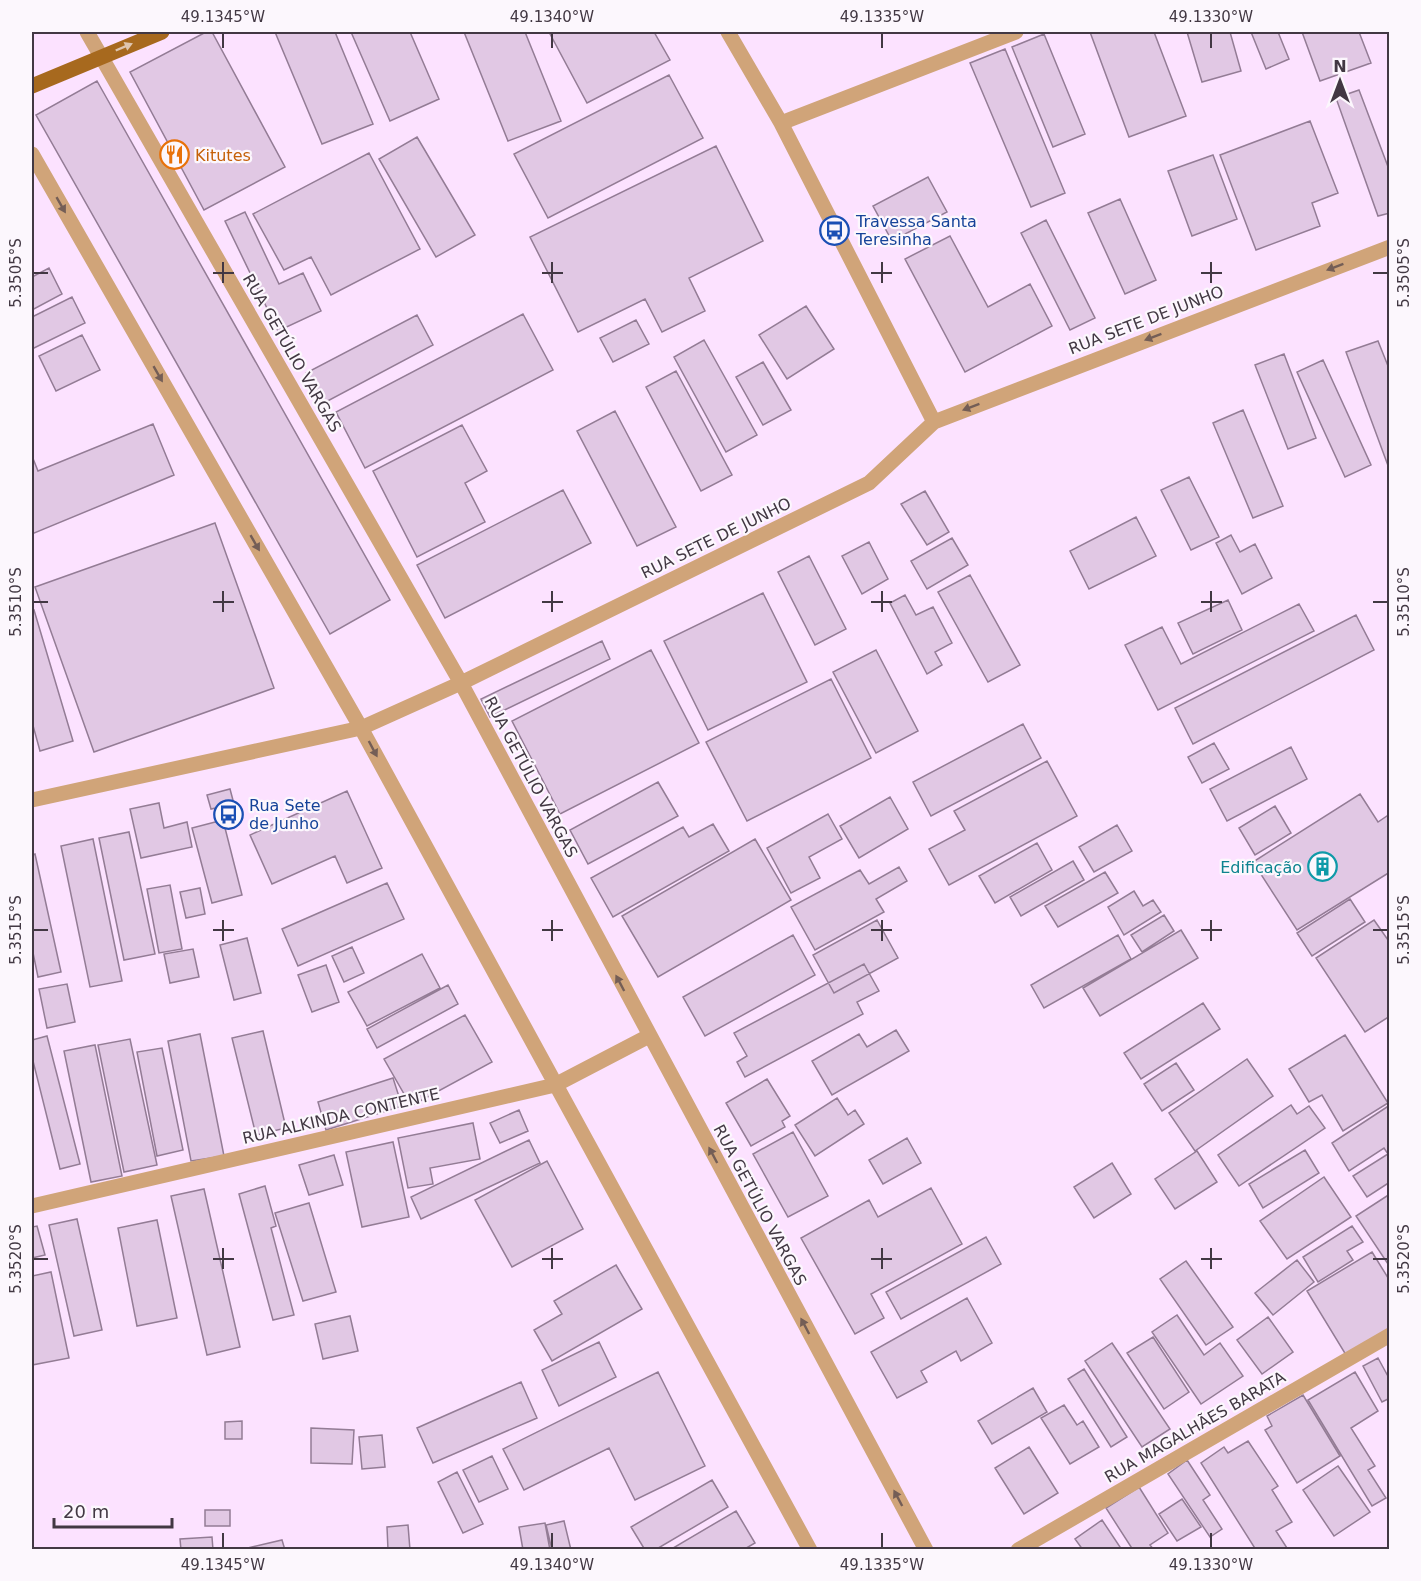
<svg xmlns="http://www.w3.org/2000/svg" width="1421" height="1581" viewBox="0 0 1421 1581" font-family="'DejaVu Sans',sans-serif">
  <rect width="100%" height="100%" fill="#fce2ff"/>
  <path fill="#e1c8e4" stroke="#937c95" stroke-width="1.5" d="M206,32h6l73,135 -81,43 -74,-138z
    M275,32h60l38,92 -51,20z
    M351,32h59l29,67 -49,22z
    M464,32h61l36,89 -53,20z
    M549,32h105l16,28 -83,43z
    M1090,32h64l32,84 -57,21z
    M1187,32h43l11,39 -39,11z
    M1251,32h27l11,27 -23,10z
    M1302,32h57l12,31 -51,18z
    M1044,34l41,100 -32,13 -41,-100z
    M1005,49l60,144 -34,14 -61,-144z
    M669,75l34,63 -155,80 -34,-64z
    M97,81l293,519 -60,34 -294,-519z
    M1359,90l31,82v41l-12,3 -42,-118z
    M1310,121l28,72 -26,10 8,23 -64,24 -36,-95z
    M417,137l58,98 -39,22 -57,-98z
    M716,146l47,95 -74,37 16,33 -43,21 -17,-33 -67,33 -48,-95z
    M369,153l51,96 -89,46 -20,-38 -27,13 -31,-56z
    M1213,155l24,64 -45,17 -24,-65z
    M928,177l19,35 -55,29 -19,-35z
    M1120,199l36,81 -31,14 -37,-81z
    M245,212l34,72 24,-11 18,38 -43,20 -53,-110z
    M1046,220l49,98 -25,12 -49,-97z
    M950,236l38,71 42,-23 22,42 -87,46 -60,-113z
    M49,268l13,26 -30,16v-33z
    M72,297l13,26 -53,26v-32z
    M806,306l28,43 -47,30 -28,-44z
    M523,314l30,56 -188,98 -29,-56z
    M417,315l16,30 -111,59 -16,-31z
    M636,320l13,24 -36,18 -13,-24z
    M82,335l18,35 -44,21 -17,-35z
    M704,340l53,95 -31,17 -52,-95z
    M1378,341l12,30v100l-44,-119z
    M1284,354l32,84 -28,11 -33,-84z
    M1323,360l48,105 -26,12 -48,-105z
    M763,362l28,48 -28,15 -27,-48z
    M676,371l56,104 -31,16 -55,-104z
    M1243,410l40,96 -30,12 -40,-95z
    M615,411l61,116 -39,19 -60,-115z
    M153,424l21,51 -142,59v-78l6,15z
    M462,425l25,46 -22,12 20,39 -68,35 -44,-86z
    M1189,477l30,60 -28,13 -30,-60z
    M563,490l28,53 -146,75 -28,-53z
    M925,491l24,41 -22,13 -26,-41z
    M1136,517l20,39 -67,33 -19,-38z
    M215,523l59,165 -180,64 -59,-165z
    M1231,535l9,17 15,-8 17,34 -30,16 -26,-51z
    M952,538l16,27 -41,24 -16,-28z
    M869,542l19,37 -26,15 -20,-38z
    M809,556l37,73 -31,16 -37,-73z
    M970,575l50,90 -32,17 -50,-90z
    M763,593l44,89 -99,48 -44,-89z
    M905,595l11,20 17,-8 19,36 -17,9 7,13 -15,9 -37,-71z
    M1228,600l14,30 -49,24 -15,-31z
    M1299,604l15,27 -156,79 -33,-65 37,-18 19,37z
    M34,610l39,131 -33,10 -8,-29v-111z
    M1356,615l18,35 -181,94 -18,-36z
    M602,641l8,18 -120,58 -9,-18z
    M651,650l48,93 -139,71 -48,-93z
    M876,650l42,81 -42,22 -43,-81z
    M831,679l40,79 -124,63 -41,-79z
    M1023,724l18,34 -110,58 -18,-34z
    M1214,743l15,26 -27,14 -14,-26z
    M1291,747l16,32 -80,42 -17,-32z
    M1047,761l30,55 -128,69 -20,-36 36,-19 -11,-19z
    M658,782l20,34 -90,48 -18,-34z
    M230,789l4,15 -23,5 -4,-14z
    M347,791l35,77 -35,15 -12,-27 -63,28 -22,-49z
    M1360,794l18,28 12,-8v58l-93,58 -44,-68z
    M890,797l18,32 -49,29 -19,-32z
    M159,803l5,25 23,-6 5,25 -51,11 -11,-49z
    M1275,806l16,27 -36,22 -16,-27z
    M828,814l14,25 -33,18 11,21 -29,15 -24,-45z
    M223,820l19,75 -30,8 -20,-75z
    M713,824l16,27 -116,66 -22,-39 92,-51 6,10z
    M1117,825l15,26 -38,21 -15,-25z
    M129,832l26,122 -31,6 -25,-122z
    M93,839l29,142 -32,6 -29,-141z
    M755,839l36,61 -133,77 -36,-61z
    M1037,843l15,27 -57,33 -16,-27z
    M35,854l26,118 -23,5 -6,-29v-93z
    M1073,861l11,19 -63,36 -11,-19z
    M899,867l8,14 -31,18 8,13 -69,38 -24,-43 69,-37 9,14z
    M1105,872l13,21 -60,34 -13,-21z
    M387,883l17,36 -106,47 -16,-37z
    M170,885l12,64 -23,4 -12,-64z
    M200,888l5,26 -19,4 -6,-26z
    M1134,891l9,15 10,-6 8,12 -37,23 -16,-28z
    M1350,899l15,23 -53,34 -15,-23z
    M1164,915l10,16 -32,21 -11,-17z
    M877,920l21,38 -64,35 -21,-38z
    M1374,920l14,20 2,-1v77l-25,16 -49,-74z
    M1181,930l17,28 -98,58 -17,-28z
    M793,935l22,40 -110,61 -22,-39z
    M1118,935l13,24 -87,49 -13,-23z
    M247,938l14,55 -27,7 -14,-55z
    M352,947l12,26 -20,9 -12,-26z
    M193,949l6,28 -29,6 -6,-29z
    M422,954l18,34 -73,38 -19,-34z
    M864,964l15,27 -22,11 6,12 -118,63 -8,-15 10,-6 -13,-23z
    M326,965l13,37 -27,10 -14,-37z
    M67,984l8,38 -28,6 -8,-39z
    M448,985l10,19 -81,44 -10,-19z
    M1203,1003l17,26 -79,50 -17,-26z
    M465,1015l27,47 -81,44 -27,-47z
    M896,1030l13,21 -77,44 -20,-34 47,-27 8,13z
    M263,1031l23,97 -30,7 -24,-97z
    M200,1034l24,122 -33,5 -23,-120z
    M1345,1035l43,68 -45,28 -21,-36 -13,7 -20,-33z
    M47,1036l33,128 -20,5 -28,-112v-17z
    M130,1039l27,126 -33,7 -26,-127z
    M95,1045l27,131 -31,6 -27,-131z
    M162,1048l21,102 -26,6 -20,-104z
    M1247,1059l26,37 -78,55 -26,-38z
    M1176,1063l18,27 -32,21 -18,-27z
    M393,1078l9,28 -76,24 -8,-28z
    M767,1079l23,37 -8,5 3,6 -34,19 -25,-43z
    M837,1098l11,17 7,-5 9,14 -49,32 -20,-31z
    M1291,1105l6,9 12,-8 16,22 -86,58 -21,-31z
    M1390,1105v77l-23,15 -14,-21 35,-22 -4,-6 -35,23 -17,-28z
    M519,1110l9,21 -28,12 -10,-20z
    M473,1123l7,36 -50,9 3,16 -25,4 -10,-50z
    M793,1132l35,64 -40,21 -35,-63z
    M907,1138l14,25 -38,21 -14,-24z
    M529,1140l11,23 -119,56 -10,-22z
    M393,1142l16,75 -47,10 -16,-75z
    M1305,1150l14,23 -56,35 -14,-24z
    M1197,1151l20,31 -42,27 -20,-30z
    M334,1155l9,30 -34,10 -10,-30z
    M547,1161l36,68 -71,38 -37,-67z
    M1112,1163l19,31 -37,24 -20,-31z
    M1324,1177l27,40 -64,42 -27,-38z
    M265,1186l11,40 -5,2 23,87 -21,5 -34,-126z
    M931,1188l31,56 -91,50 13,24 -29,16 -54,-96 68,-38 9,17z
    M204,1189l36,158 -33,8 -36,-159z
    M1390,1194v73l-34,-51z
    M309,1203l27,89 -33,9 -28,-88z
    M77,1219l25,111 -28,6 -25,-111z
    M157,1220l20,98 -40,8 -19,-98z
    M37,1226l8,29 -13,3v-31z
    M1352,1226l11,16 -16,9 6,9 -35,22 -15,-25z
    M986,1237l15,27 -100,55 -15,-27z
    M1372,1252l18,29v47l-44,27 -39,-64z
    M1297,1260l17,22 -41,33 -18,-22z
    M1186,1261l47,66 -27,18 -46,-66z
    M616,1265l26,44 -90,52 -18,-31 28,-16 -8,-13z
    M51,1272l18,86 -37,7v-89z
    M967,1298l25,45 -31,18 -5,-10 -35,20 6,11 -30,16 -26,-46z
    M1177,1315l27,40 16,-12 23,33 -42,28 -49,-72z
    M350,1316l8,35 -35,8 -8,-35z
    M1268,1317l25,35 -31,22 -25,-34z
    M1153,1337l36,55 -25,17 -37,-56z
    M599,1342l17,35 -57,29 -17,-36z
    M1112,1343l58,86 -28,18 -57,-86z
    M1378,1358l12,22v18l-8,4 -19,-36z
    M1084,1369l43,68 -16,10 -43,-68z
    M658,1372l47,94 -70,34 -26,-52 -85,42 -21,-41z
    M1355,1372l23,39 -27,17 24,38 -7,4 18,28 -14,8 -64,-106z
    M521,1382l16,36 -104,45 -16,-35z
    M1033,1388l14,24 -55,32 -14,-23z
    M1303,1395l37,61 -43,27 -32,-53 7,-4 -5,-10z
    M1064,1405l13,20 6,-4 16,26 -29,17 -29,-46z
    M242,1421v18h-17v-17z
    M311,1428l43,2 -2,34 -41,-1z
    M382,1435l3,32 -23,2 -3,-32z
    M1248,1441l30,45 -6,4 20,32 -16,9 11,17 -3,2h-28l-55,-87 23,-16 4,6z
    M1029,1447l29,46 -34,21 -29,-46z
    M492,1456l16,33 -29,13 -16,-32z
    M1187,1460l23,35 -7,5 19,29 -12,8 -42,-63z
    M1338,1466l32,46 -36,24 -31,-46z
    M457,1472l26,52 -20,9 -25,-51z
    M712,1480l16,27 -73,43h-10l-14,-23z
    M1139,1487l29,46 -18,12 4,5h-21l-27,-42z
    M1182,1499l19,28 -24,14 -18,-27z
    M205,1510h25v16h-25z
    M736,1511l19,32 -12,7 -70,-2z
    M1102,1520l20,30h-39l-8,-11z
    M564,1521l7,29h-19l-6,-25z
    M545,1523l5,27h-27l-4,-23z
    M408,1525l2,25h-22l-1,-23z
    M212,1537l1,13h-32l-1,-11z
    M282,1540l3,10h-46z"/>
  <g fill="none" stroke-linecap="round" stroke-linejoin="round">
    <path stroke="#d0a479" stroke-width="15" d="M87,32l374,651 465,867
      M728,32l53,91 153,299
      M781,123l235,-91
      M32,154l329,574 449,822
      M32,800l329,-72 100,-45 408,-200 65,-61 456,-175
      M32,1206l523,-121 94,-49
      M1018,1550l372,-215"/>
    <path stroke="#a7691e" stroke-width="15" d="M32,86l130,-54"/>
  </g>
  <defs><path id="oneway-solid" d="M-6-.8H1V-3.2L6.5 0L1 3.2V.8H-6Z" transform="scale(1.5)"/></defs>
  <use fill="#dec5af" href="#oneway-solid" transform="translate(124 47) rotate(-23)"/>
  <g fill="#745e56">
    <use href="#oneway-solid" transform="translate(61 205) rotate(60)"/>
    <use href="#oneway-solid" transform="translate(1335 267) rotate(159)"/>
    <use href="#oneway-solid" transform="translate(1153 337) rotate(159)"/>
    <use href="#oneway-solid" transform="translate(158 374) rotate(60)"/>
    <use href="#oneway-solid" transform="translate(971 407) rotate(159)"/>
    <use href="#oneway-solid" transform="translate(255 543) rotate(60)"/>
    <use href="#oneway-solid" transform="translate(373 749) rotate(62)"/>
    <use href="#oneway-solid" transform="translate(620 983) rotate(-118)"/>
    <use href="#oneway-solid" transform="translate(713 1155) rotate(-118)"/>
    <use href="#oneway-solid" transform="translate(805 1326) rotate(-118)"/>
    <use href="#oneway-solid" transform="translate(898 1498) rotate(-118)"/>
  </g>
  <path fill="none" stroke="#423843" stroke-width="2" d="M223,33v15M552,33v15M882,33v15M1211,33v15M223,262v21M552,262v21M882,262v21M1211,262v21M33,273h15M213,273h21M542,273h21M871,273h21M1201,273h21M1373,273h15M223,591v21M552,591v21M882,591v21M1211,591v21M33,602h15M213,602h21M542,602h21M871,602h21M1201,602h21M1373,602h15M223,920v21M552,920v21M882,920v21M1211,920v21M33,930h15M213,930h21M542,930h21M871,930h21M1201,930h21M1373,930h15M223,1248v21M552,1248v21M882,1248v21M1211,1248v21M33,1259h15M213,1259h21M542,1259h21M871,1259h21M1201,1259h21M1373,1259h15M223,1533v15M552,1533v15M882,1533v15M1211,1533v15"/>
  <defs>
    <symbol id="restaurant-ring" viewBox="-11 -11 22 22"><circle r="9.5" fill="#fcf7fd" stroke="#e8710a" stroke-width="1.5"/><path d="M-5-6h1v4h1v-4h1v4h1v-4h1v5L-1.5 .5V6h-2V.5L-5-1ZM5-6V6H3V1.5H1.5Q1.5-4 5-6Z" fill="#e8710a"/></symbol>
    <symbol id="bus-ring" viewBox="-11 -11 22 22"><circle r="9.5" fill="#fcf7fd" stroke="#1a4fb4" stroke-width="1.5"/><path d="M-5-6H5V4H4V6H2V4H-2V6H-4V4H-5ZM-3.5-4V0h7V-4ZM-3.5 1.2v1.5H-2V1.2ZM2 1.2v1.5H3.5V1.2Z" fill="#1a4fb4"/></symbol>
    <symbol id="building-ring" viewBox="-11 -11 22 22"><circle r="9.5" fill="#fcf7fd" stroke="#0f9aa8" stroke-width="1.5"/><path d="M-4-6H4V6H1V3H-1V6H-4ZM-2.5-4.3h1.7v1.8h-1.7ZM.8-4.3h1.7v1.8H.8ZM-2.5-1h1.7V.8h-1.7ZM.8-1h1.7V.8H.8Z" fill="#0f9aa8"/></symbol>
  </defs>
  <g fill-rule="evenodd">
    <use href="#restaurant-ring" x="158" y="138" width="33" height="33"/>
    <use href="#bus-ring" x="818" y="214" width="33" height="33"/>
    <use href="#bus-ring" x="212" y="798" width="33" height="33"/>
    <use href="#building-ring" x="1306" y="850" width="33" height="33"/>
  </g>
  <g text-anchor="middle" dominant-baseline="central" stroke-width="4.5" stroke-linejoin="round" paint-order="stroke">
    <g font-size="16" fill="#c56008" stroke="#fcf7fd" text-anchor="start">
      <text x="195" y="155">Kitutes</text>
    </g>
    <g font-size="16" fill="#164399" stroke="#fcf7fd" text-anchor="start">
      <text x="856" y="221">Travessa Santa<tspan x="856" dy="18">Teresinha</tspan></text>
      <text x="249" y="805">Rua Sete<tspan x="249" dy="18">de Junho</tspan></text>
    </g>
    <g font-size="16" fill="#423843" stroke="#fcf7fd">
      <text transform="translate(1146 320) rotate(-21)">RUA SETE DE JUNHO</text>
      <text transform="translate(292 353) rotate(60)">RUA GETÚLIO VARGAS</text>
      <text transform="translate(716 538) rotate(-26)">RUA SETE DE JUNHO</text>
      <text transform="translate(531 777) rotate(62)">RUA GETÚLIO VARGAS</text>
      <text transform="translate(341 1116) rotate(-13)">RUA ALKINDA CONTENTE</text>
      <text transform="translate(760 1205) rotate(62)">RUA GETÚLIO VARGAS</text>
      <text transform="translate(1195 1427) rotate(-30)">RUA MAGALHÃES BARATA</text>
    </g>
    <g font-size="16" fill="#0d838f" stroke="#fcf7fd" text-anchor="end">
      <text x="1302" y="867">Edificação</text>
    </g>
  </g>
  <rect width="1421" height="1581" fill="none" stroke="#fcf7fd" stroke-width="66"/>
  <g transform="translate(1340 81)" stroke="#fcf7fd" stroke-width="4.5" paint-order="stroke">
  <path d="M0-4.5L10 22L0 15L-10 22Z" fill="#423843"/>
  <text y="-9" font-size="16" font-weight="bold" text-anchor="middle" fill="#423843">N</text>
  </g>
  <path d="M54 1518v9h118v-9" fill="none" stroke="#423843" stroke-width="3"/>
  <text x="63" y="1518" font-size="18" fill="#423843" stroke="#fcf7fd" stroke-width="4.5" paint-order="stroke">20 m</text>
  <rect x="33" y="33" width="1355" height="1515" fill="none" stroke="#423843" stroke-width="2"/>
  <g font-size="15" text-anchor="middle" fill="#423843">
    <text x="223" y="22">49.1345°W</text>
    <text x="552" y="22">49.1340°W</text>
    <text x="882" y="22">49.1335°W</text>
    <text x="1211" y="22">49.1330°W</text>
    <text transform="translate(16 273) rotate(-90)" y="5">5.3505°S</text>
    <text transform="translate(1404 273) rotate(-90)" y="5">5.3505°S</text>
    <text transform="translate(16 602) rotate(-90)" y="5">5.3510°S</text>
    <text transform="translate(1404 602) rotate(-90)" y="5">5.3510°S</text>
    <text transform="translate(16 930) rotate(-90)" y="5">5.3515°S</text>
    <text transform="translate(1404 930) rotate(-90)" y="5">5.3515°S</text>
    <text transform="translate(16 1259) rotate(-90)" y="5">5.3520°S</text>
    <text transform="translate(1404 1259) rotate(-90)" y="5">5.3520°S</text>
    <text x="223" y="1570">49.1345°W</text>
    <text x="552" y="1570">49.1340°W</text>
    <text x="882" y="1570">49.1335°W</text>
    <text x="1211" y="1570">49.1330°W</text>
  </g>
</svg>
